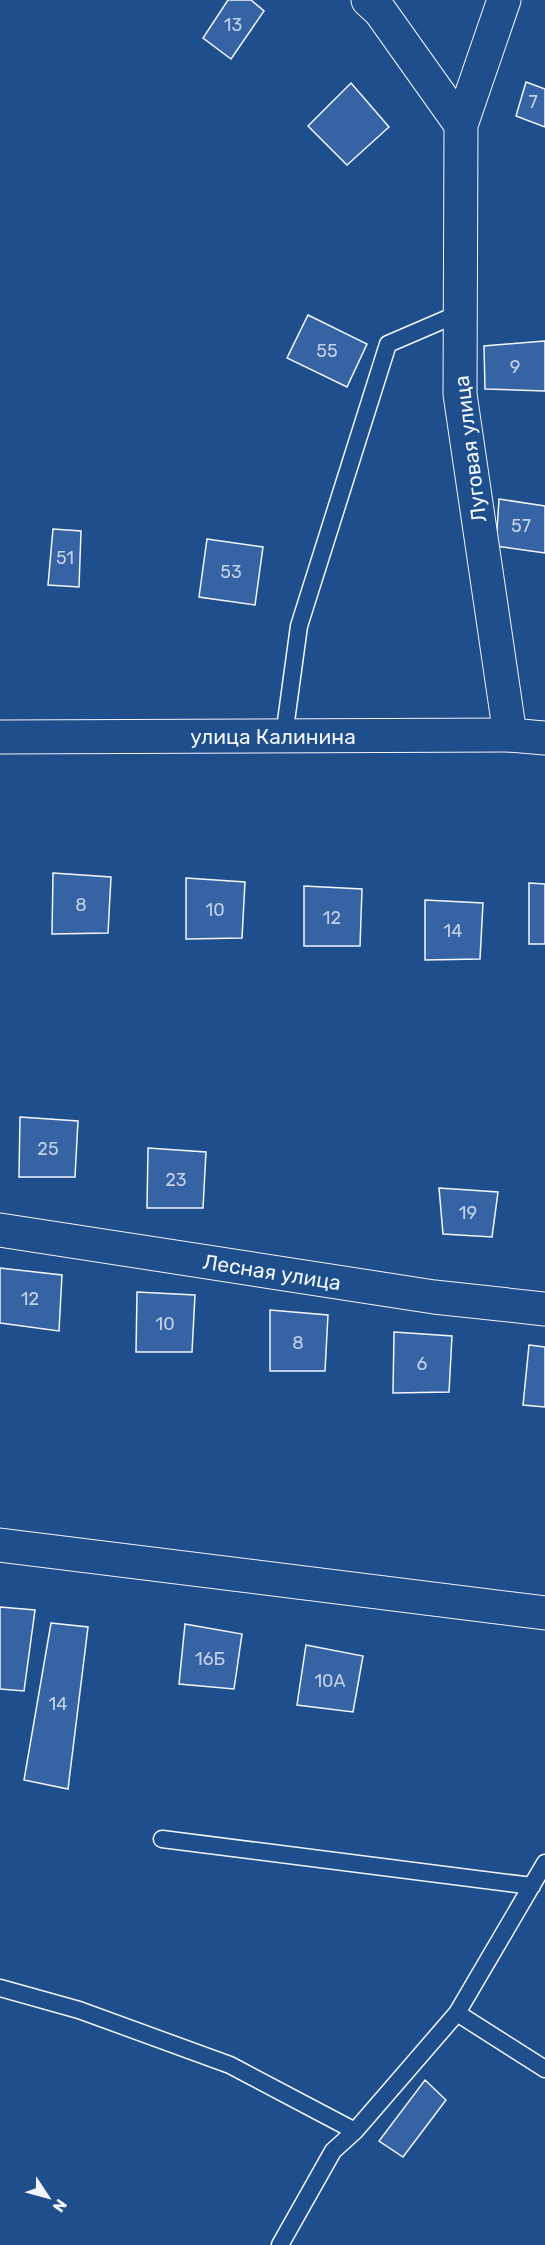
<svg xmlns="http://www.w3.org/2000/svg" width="545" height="2245" viewBox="0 0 545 2245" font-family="Rubik,sans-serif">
  <rect width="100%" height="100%" fill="#1f4e8c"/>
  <path fill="#3563a3" stroke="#f2f6ff" stroke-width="1.5" d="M228,0h23l13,11 -33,48 -28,-21z
    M526,82l19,7v38l-29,-11z
    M351,83l38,44 -42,38 -39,-39z
    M308,315l59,29 -20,43 -60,-29z
    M545,341v50l-60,-2 -1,-43z
    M499,499l46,7v47l-49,-7z
    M53,529l28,2 -2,56 -31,-2z
    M207,539l56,8 -8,58 -56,-8z
    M53,873l58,4 -3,56 -56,1z
    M186,878l59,4 -3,56 -56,1z
    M529,883l16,1v60h-16z
    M304,886l58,3 -2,57h-56z
    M425,900l58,3 -3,56 -55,1z
    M20,1117l58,4 -3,56h-56z
    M148,1148l58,4 -3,56h-56z
    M439,1188l59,4 -6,45 -49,-3z
    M0,1268l62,7 -3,56 -59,-8z
    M137,1292l58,3 -3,57h-56z
    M270,1310l58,5 -3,56h-55z
    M394,1332l58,4 -3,56 -56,1z
    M529,1345l16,2v60l-22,-2z
    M0,1607l35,3 -11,81 -24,-2z
    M51,1623l37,4 -20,162 -44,-9z
    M185,1624l57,10 -8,55 -55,-5z
    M306,1645l57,11 -10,56 -56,-7z
    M425,2080l21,20 -43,57 -24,-16z"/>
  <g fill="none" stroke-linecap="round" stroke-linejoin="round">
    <defs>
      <path id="service" d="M284,736l15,-110 89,-282 72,-31
        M162,1839l370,47
        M0,1988l79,22 151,55 125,66
        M457,2013l88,56
        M280,2245l53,-94 22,-20 102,-118 88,-150"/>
      <path id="minor" d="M368,0l12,11 81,114 -1,269 50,341
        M461,125l43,-125
        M0,1230l434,67 111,12
        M0,1545l545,68"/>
      <path id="primary" d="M0,737l510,-2 35,3"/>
    </defs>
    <use href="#service" stroke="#f2f6ff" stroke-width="19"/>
    <use href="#minor" stroke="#f2f6ff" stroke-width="35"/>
    <use href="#primary" stroke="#f2f6ff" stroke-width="35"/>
    <use href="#service" stroke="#1f4e8c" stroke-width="16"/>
    <use href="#minor" stroke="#1f4e8c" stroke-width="33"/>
    <use href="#primary" stroke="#1f4e8c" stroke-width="33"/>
  </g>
  <g text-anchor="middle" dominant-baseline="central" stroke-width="4.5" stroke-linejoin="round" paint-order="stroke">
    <g font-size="18" fill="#c3d1e8">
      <text x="233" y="25">13</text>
      <text x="533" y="102">7</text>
      <text x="327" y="351">55</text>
      <text x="515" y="367">9</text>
      <text x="521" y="526">57</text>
      <text x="65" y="558">51</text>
      <text x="231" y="572">53</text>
      <text x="81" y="905">8</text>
      <text x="215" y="910">10</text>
      <text x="332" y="918">12</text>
      <text x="453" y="931">14</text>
      <text x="48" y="1149">25</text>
      <text x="176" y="1180">23</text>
      <text x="468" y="1213">19</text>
      <text x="30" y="1299">12</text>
      <text x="165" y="1324">10</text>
      <text x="298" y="1343">8</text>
      <text x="422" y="1364">6</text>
      <text x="210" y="1659">16Б</text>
      <text x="330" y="1681">10А</text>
      <text x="58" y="1704">14</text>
    </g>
    <g font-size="21" fill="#f2f6ff" stroke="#1f4e8c">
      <text transform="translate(470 449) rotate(-97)">Луговая улица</text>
      <text x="273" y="736">улица Калинина</text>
      <text transform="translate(272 1272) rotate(9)">Лесная улица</text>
    </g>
  </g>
  <g transform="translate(48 2197) rotate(126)" stroke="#1f4e8c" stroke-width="4.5" paint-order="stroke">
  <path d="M0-4.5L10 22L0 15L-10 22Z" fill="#f2f6ff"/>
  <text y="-9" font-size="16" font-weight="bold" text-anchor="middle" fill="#f2f6ff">N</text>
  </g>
</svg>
